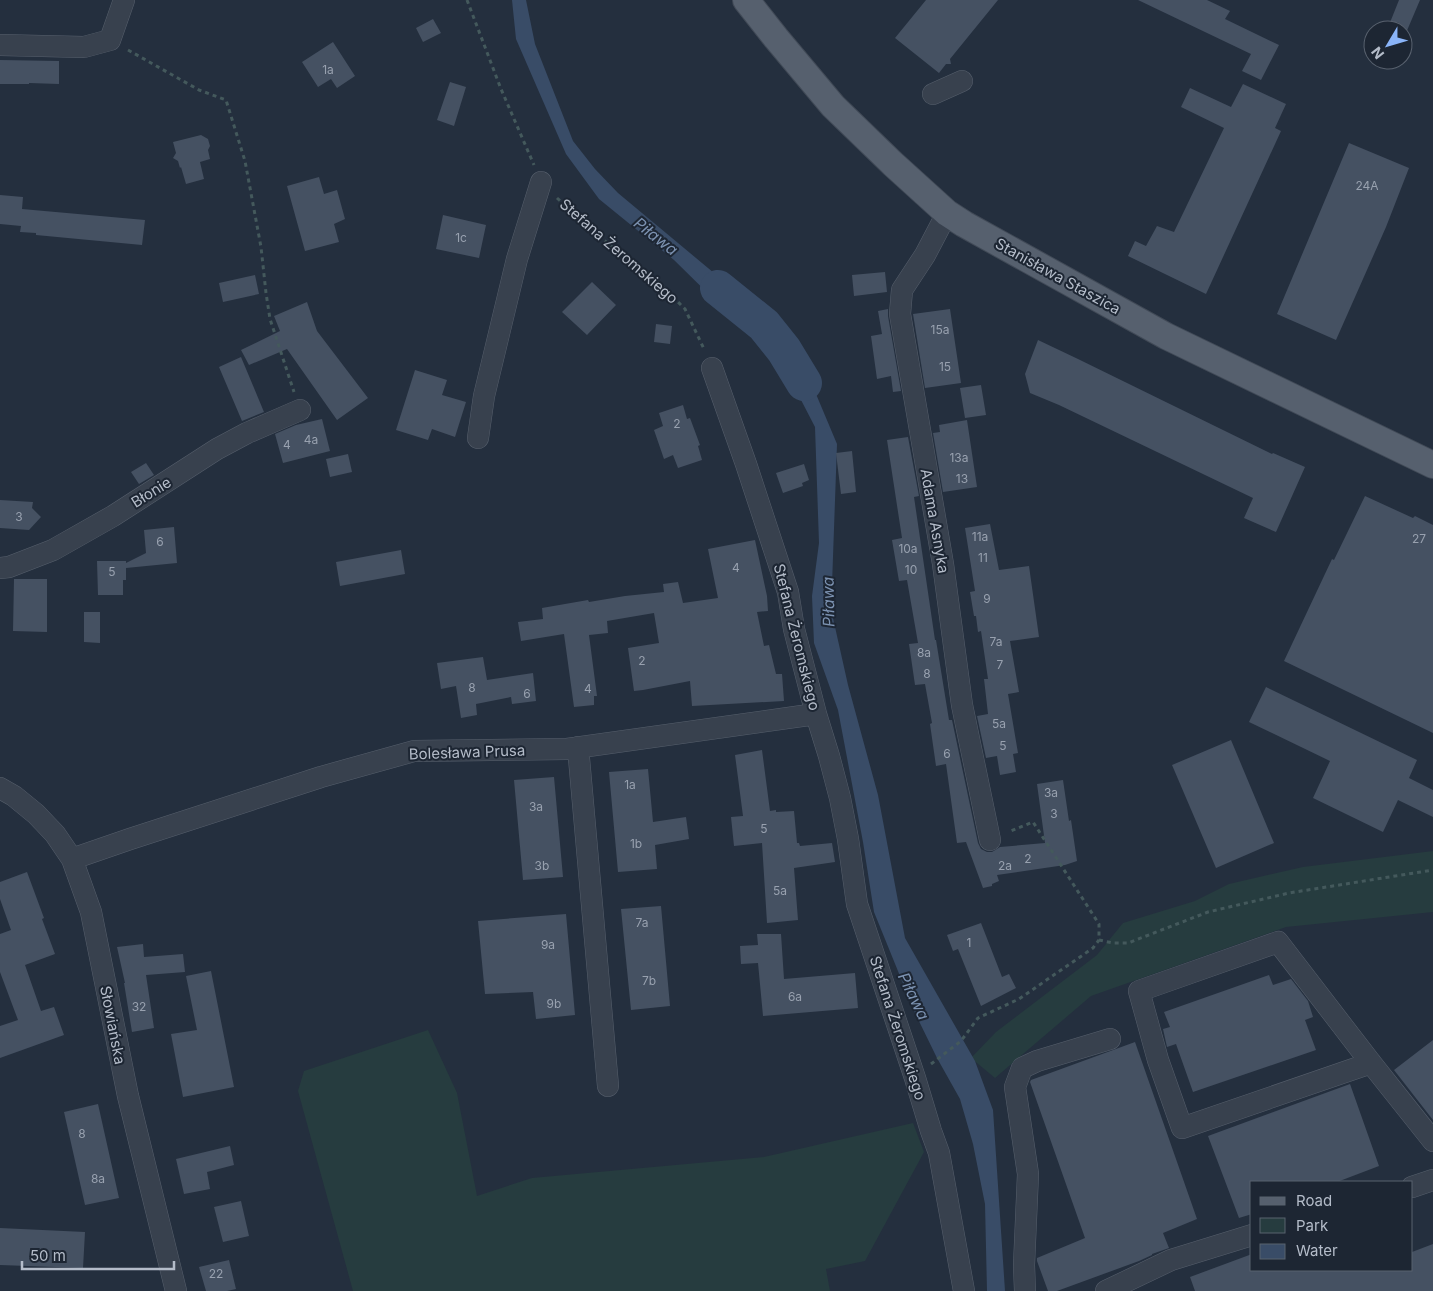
<svg xmlns="http://www.w3.org/2000/svg" width="1433" height="1291" viewBox="0 0 1433 1291" font-family="Inter,sans-serif">
  <rect width="100%" height="100%" fill="#242f3e"/>
  <path fill="#263c3f" d="M1433,851v61l-147,15 -195,69 -96,82 -24,-20 25,-26 101,-77 26,-32 72,-22 34,-17 74,-17z
    M428,1030l29,63 20,103 55,-18 232,-21 149,-34 11,29 -59,109 -39,8 4,22h-477l-55,-200 6,-20z"/>
  <path fill="#394c67" d="M512,0h14l9,44 38,97 22,28 23,24 102,85 88,97 29,69 -5,141 1,33 15,67 30,110 27,143 70,123 18,49 12,181h-18l-2,-87 -12,-60 -13,-45 -23,-41 -22,-45 -41,-101 -11,-70 -25,-132 -24,-67 -2,-47 7,-53 -4,-116 -30,-58 -111,-109 -75,-61 -33,-45 -50,-115z"/>
  <g fill="none" stroke-linecap="round" stroke-linejoin="round">
    <path stroke="#394c67" stroke-width="36" d="M718,288l46,37 20,25 20,33"/>
  </g>
  <path fill="#455162" d="M926,0h72l-48,59 1,5h-5l-7,9 -44,-35z
    M1138,0h69l23,11 -5,8 54,26 -18,35 -19,-9 9,-17z
    M1399,0h21l-17,40v-10h-16z
    M433,19l8,14 -18,9 -7,-14z
    M333,42l22,34 -18,12 -6,-9 -13,8 -16,-25z
    M0,60l59,1v23l-30,-1v1h-29z
    M450,82l16,5 -12,39 -17,-6z
    M1243,84l43,20 -11,24 6,3 -75,163 -78,-38 7,-15 11,5 11,-20 17,6 50,-104 -43,-21 9,-19 41,19z
    M201,135l7,4 2,7 -2,4 2,9 -10,3 4,17 -18,5 -5,-17 -1,1 -2,-7 -5,-3 3,-5 -3,-11z
    M1349,143l60,25 -23,59 -50,113 -59,-26z
    M319,177l5,17 13,-4 8,29 -11,5 5,18 -34,9 -18,-65z
    M0,195l23,2 -1,12 123,11 -3,25 -106,-10v-2l-16,-1 1,-6 -21,-2z
    M443,215l43,10 -7,33 -43,-9z
    M885,272l2,20 -33,4 -2,-21z
    M255,275l4,19 -36,8 -4,-19z
    M592,282l24,23 -29,30 -25,-23z
    M307,302l10,29 51,67 -31,22 -50,-71 -38,16 -8,-15 39,-19 -6,-15z
    M888,309v7l13,75 -8,1 -2,-16 -14,3 -6,-43 11,-2 -4,-23z
    M950,309l11,74 -36,5 -12,-74z
    M656,324l16,2 -2,18 -16,-2z
    M1038,340l40,19 194,95 1,-1 32,14 -29,65 -32,-14 9,-20 -194,-93 -29,-12 -5,-19z
    M241,357l23,55 -22,9 -23,-54z
    M415,370l32,10 -5,15 24,7 -11,35 -23,-8 -4,11 -32,-10z
    M981,385l5,30 -21,3 -5,-30z
    M683,405l4,14 3,-1 10,27 -2,1 4,14 -24,8 -5,-13 -9,4 -10,-29 9,-4 -4,-13z
    M322,419l8,32 -47,12 -8,-29 21,-9z
    M967,420l10,67 -34,5 -10,-59 7,-1 -1,-7z
    M908,437l11,59 -5,1 21,143h1l13,80h3l26,123 3,6 6,3h5l8,-5 45,-4 -8,-59 26,-4 6,41 2,-1 6,41 -12,4 -68,10 2,6 -7,3v2l-9,2 -17,-46 -9,1 -11,-79 -10,2 -6,-42 2,-1 -7,-39 -10,1 -6,-41 9,-1 -11,-63 -8,1 -7,-41 10,-2 -15,-98z
    M852,451l4,41 -15,2 -5,-41z
    M348,454l4,18 -22,5 -4,-18z
    M146,463l8,12 -15,9 -8,-12z
    M804,464l5,16 -7,3 1,3 -20,7 -7,-20z
    M1365,496l48,22 2,-2 18,9v208l-149,-72 48,-102 2,1z
    M0,500l33,2 -1,6 9,9 -12,13 -29,-2z
    M990,524l9,46 30,-4 10,71 -29,4 9,51 -11,2 10,59 -5,1 3,18 -16,3 -3,-19 -11,2 -9,-42 11,-2 -4,-35h4l-7,-48 -3,1 -2,-16h-2l-4,-24 5,-1 -10,-63z
    M174,527l3,36 -51,5v12h-3v15h-25l-1,-34h29v2l20,-10 -2,-23z
    M755,540l12,56 1,15 -11,1 7,34 5,-1 7,29h6l2,27 -92,5 -2,-25 -47,9 -9,1 -6,-43 31,-5 -5,-30 -47,8 1,12 -19,2 8,61h-3v9l-20,2 -10,-73 -43,7 -3,-19 25,-3 -1,-11 46,-8 1,2 36,-6 39,-4 -1,-8 15,-2 5,21 35,-5 -10,-49z
    M401,550l4,24 -65,12 -4,-24z
    M14,579h33v53l-34,-1z
    M84,612h16v31l-16,-1z
    M483,657l4,23 46,-7 3,28 -24,3 -1,-7 -35,7 1,11 -16,3 -5,-32 -15,3 -4,-26z
    M1266,687l151,73 -8,18 24,12v27l-35,-17 -15,32 -70,-34 17,-37 -81,-39z
    M1231,740l43,103 -58,25 -44,-103z
    M762,750l8,61 6,-1v2l18,-1 3,32h2l1,3 32,-3 3,19 -41,6 4,52 -31,3 -5,-80 -28,3 -3,-29 12,-1 -8,-61z
    M648,769l5,53 33,-5 3,22 -34,6 2,24 -39,3 -9,-100z
    M554,777l9,100 -40,3 -9,-100z
    M27,872l17,46 -2,1 13,35 -30,11 16,46 13,-4 10,28 -64,23v-32l18,-6 -18,-48v-38l11,-4 -11,-31v-17z
    M661,906l9,100 -39,4 -10,-101z
    M566,914l9,101 -39,4 -3,-27 -48,2 -7,-73z
    M981,923l21,54 7,-3 7,14 -35,18 -23,-57 -5,2 -6,-16z
    M757,934h24l3,45 71,-6 3,35 -95,8 -5,-53 -17,1 -1,-18 18,-1z
    M143,944l1,13 39,-3 2,18 -39,3 8,53 -22,4 -8,-49h1l-8,-36z
    M211,971l23,116 -51,10 -12,-63 26,-4 -11,-54z
    M1269,975l4,10 18,-6 17,22 5,16 -8,3 11,30 -123,42 -17,-48 -9,3 -4,-18 7,-2 -6,-15z
    M1433,1040v80l-39,-50z
    M1135,1042l62,177 -34,14 6,15 -17,6v1l-13,6 -82,30h-9l-11,-30v-3l48,-20 -55,-156 1,-2z
    M1350,1084l29,82 -42,16h-85v32l-13,4 -31,-82z
    M98,1104l21,94 -34,7 -21,-93z
    M230,1146l4,19 -27,7 3,17 -26,5 -8,-35z
    M241,1201l8,35 -26,6 -9,-35z
    M0,1228l85,4 -2,36 -83,-3z
    M1433,1244v47h-238l-5,-14 62,-23v16h160v-18z
    M229,1260l7,29 -9,2h-21l-7,-24z"/>
  <g fill="none" stroke-linecap="round" stroke-linejoin="round">
    <defs>
      <path id="minor" d="M0,45l84,2 26,-7 14,-40
        M933,94l29,-13
        M947,213l-22,42 -23,35 -2,24 43,250 19,141 28,135
        M712,368l34,96 42,128 6,37 22,85 13,42 11,42 8,41 9,65 58,174 16,53 8,22 25,138
        M478,438l6,-42 33,-137 24,-77
        M0,568l9,-1 44,-17 60,-34 104,-67 30,-16 53,-23
        M578,747l30,339
        M0,788l14,8 22,18 19,20 17,25 19,53 37,184 48,195
        M72,859l58,-20 191,-62 93,-26 153,-2 249,-35
        M1371,1063l-189,65 -24,-68 -19,-69 139,-49 93,121 62,78
        M1412,1187l21,-7
        M1025,1291l-1,-26 4,-91 -13,-87 7,-19 15,-7 73,-22
        M1106,1291l65,-31 81,-25"/>
      <path id="major" d="M746,0l30,38 57,68 60,58 54,49 17,11 202,112 267,129"/>
    </defs>
    <use href="#minor" stroke="#565f6c" stroke-width="22"/>
    <use href="#major" stroke="#414a57" stroke-width="28"/>
    <path stroke="#44595c" stroke-width="3" stroke-dasharray="4 4" stroke-linecap="butt" d="M467,0l34,89 33,76
      M128,50l71,40 27,10 19,61 16,86 5,46 4,26 24,73
      M557,198l44,40 53,40 31,31 19,40
      M1099,940l14,3h15l80,-31 81,-19 144,-23
      M931,1064l30,-23 17,-23 41,-19 74,-51 6,-8v-16l-66,-102 -25,10"/>
    <use href="#minor" stroke="#38414e" stroke-width="21"/>
    <use href="#major" stroke="#56606e" stroke-width="26"/>
  </g>
  <g text-anchor="middle" dominant-baseline="central" stroke-width="4" stroke-linejoin="round" paint-order="stroke">
    <g font-size="12" fill="#98a1af">
      <text x="328" y="69">1a</text>
      <text x="1367" y="185">24A</text>
      <text x="461" y="237">1c</text>
      <text x="940" y="329">15a</text>
      <text x="945" y="366">15</text>
      <text x="677" y="423">2</text>
      <text x="311" y="439">4a</text>
      <text x="287" y="444">4</text>
      <text x="959" y="457">13a</text>
      <text x="962" y="478">13</text>
      <text x="19" y="516">3</text>
      <text x="980" y="536">11a</text>
      <text x="1419" y="538">27</text>
      <text x="160" y="541">6</text>
      <text x="908" y="548">10a</text>
      <text x="983" y="557">11</text>
      <text x="736" y="567">4</text>
      <text x="911" y="569">10</text>
      <text x="112" y="571">5</text>
      <text x="987" y="598">9</text>
      <text x="996" y="641">7a</text>
      <text x="924" y="652">8a</text>
      <text x="642" y="660">2</text>
      <text x="1000" y="664">7</text>
      <text x="927" y="673">8</text>
      <text x="472" y="687">8</text>
      <text x="588" y="688">4</text>
      <text x="527" y="693">6</text>
      <text x="999" y="723">5a</text>
      <text x="1003" y="745">5</text>
      <text x="947" y="753">6</text>
      <text x="630" y="784">1a</text>
      <text x="1051" y="792">3a</text>
      <text x="536" y="806">3a</text>
      <text x="1054" y="813">3</text>
      <text x="764" y="828">5</text>
      <text x="636" y="843">1b</text>
      <text x="1028" y="858">2</text>
      <text x="542" y="865">3b</text>
      <text x="1005" y="865">2a</text>
      <text x="780" y="890">5a</text>
      <text x="642" y="922">7a</text>
      <text x="969" y="942">1</text>
      <text x="548" y="944">9a</text>
      <text x="649" y="980">7b</text>
      <text x="795" y="996">6a</text>
      <text x="554" y="1003">9b</text>
      <text x="139" y="1006">32</text>
      <text x="82" y="1133">8</text>
      <text x="98" y="1178">8a</text>
      <text x="216" y="1273">22</text>
    </g>
    <g font-size="15" fill="#b4bcc9" stroke="#1d2633">
      <text transform="translate(619 251) rotate(41)">Stefana Żeromskiego</text>
      <text transform="translate(1058 276) rotate(29)">Stanisława Staszica</text>
      <text transform="translate(151 492) rotate(-32)">Błonie</text>
      <text transform="translate(935 521) rotate(80)">Adama Asnyka</text>
      <text transform="translate(797 637) rotate(76)">Stefana Żeromskiego</text>
      <text transform="translate(467 752) rotate(-2)">Bolesława Prusa</text>
      <text transform="translate(113 1025) rotate(79)">Słowiańska</text>
      <text transform="translate(898 1028) rotate(72)">Stefana Żeromskiego</text>
    </g>
    <g font-size="16" font-style="italic" fill="#7c92b1" stroke="#1d2633">
      <text transform="translate(656 236) rotate(38)">Piława</text>
      <text transform="translate(828 602) rotate(-91)">Piława</text>
      <text transform="translate(914 996) rotate(64)">Piława</text>
    </g>
  </g>
  <rect x="1250" y="1181" width="162" height="90" fill="#1d2633" stroke="#59626f"/>
  <rect x="1260" y="1197" width="25" height="8" fill="#56606e" stroke="#59626f"/>
  <text x="1296" y="1206" font-size="15" fill="#b4bcc9">Road</text>
  <rect x="1260" y="1218" width="25" height="15" fill="#263c3f" stroke="#59626f"/>
  <text x="1296" y="1231" font-size="15" fill="#b4bcc9">Park</text>
  <rect x="1260" y="1244" width="25" height="15" fill="#394c67" stroke="#59626f"/>
  <text x="1296" y="1256" font-size="15" fill="#b4bcc9">Water</text>
  <g transform="translate(1388 45) rotate(232)"><circle r="24" fill="#1d2633" stroke="#59626f"/>
  <path d="M0-4L9 19L0 12L-9 19Z" fill="#8ab4f8"/>
  <text y="-8" font-size="14" font-weight="bold" text-anchor="middle" fill="#b4bcc9">N</text>
  </g>
  <path d="M22 1261v8h152v-8" fill="none" stroke="#b4bcc9" stroke-width="2.5"/>
  <text x="30" y="1261" font-size="15" fill="#b4bcc9" stroke="#1d2633" stroke-width="4" paint-order="stroke">50 m</text>
</svg>
